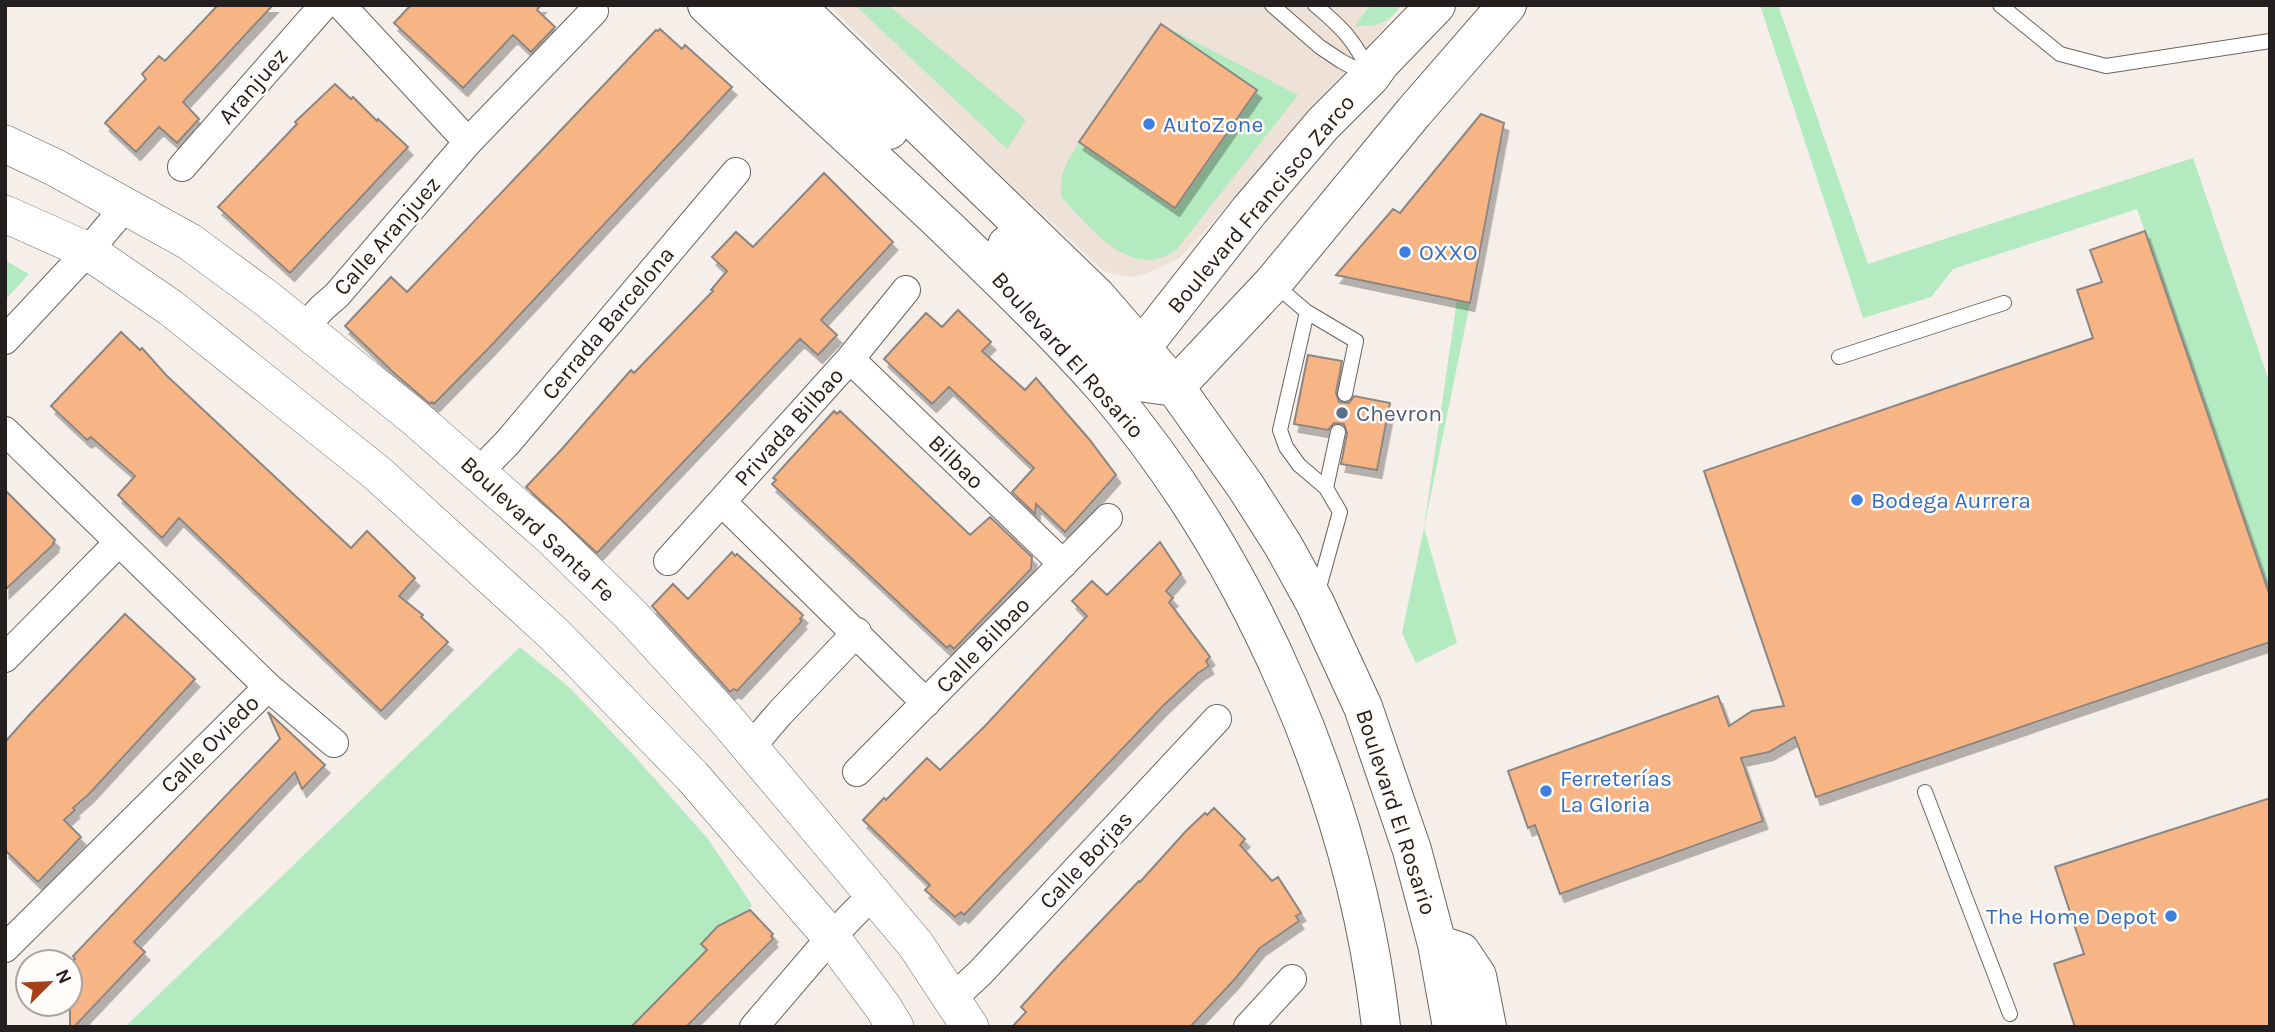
<svg xmlns="http://www.w3.org/2000/svg" width="2275" height="1032" viewBox="0 0 2275 1032" font-family="Karla,sans-serif">
  <defs>
    <filter id="shadow"><feDropShadow dx="4.5" dy="8" stdDeviation="0" flood-color="#0004"/></filter>
  </defs>
  <rect width="100%" height="100%" fill="#f5eee9"/>
  <path fill="#eee1d7" d="M829,5h573l-75,91 -147,162 -35,16 -13,3 -27,-5 -91,-84z"/>
  <path fill="#b3eac0" d="M855,5h33l138,115 -19,29z
    M1370,5h32c-16,19 -23,21 -47,21z
    M1760,5h18l90,259 325,-106 77,226v212l-133,-387 -184,60 -22,28 -68,21z
    M1161,24l137,71 -121,154c-44,35 -87,-22 -116,-52 -1,-27 5,-33 18,-55l96,66 81,-117z
    M5,260l24,14 -24,26z
    M1457,300l13,3 -46,225 33,115 -41,20 -14,-30 22,-105z
    M520,647l50,41 69,73 69,78 44,66 -109,122h-518z"/>
  <path fill="#f7b585" stroke="#8c8682" stroke-width="2" filter="url(#shadow)" d="M218,5h55l-90,97 16,17 -22,24 -18,-16 -23,25 -31,-29 41,-44 -4,-5 17,-18 6,5z
    M411,5h130l-4,5 18,17 -24,25 -18,-17 -50,53 -69,-65z
    M1161,24l96,66 -82,118 -96,-66z
    M660,29l22,20 3,-4 47,42 -243,261 -55,56 -2,-2 -2,2 -35,-30 -50,-48 46,-49 16,15 249,-262 2,1z
    M335,84l16,15 2,-2 24,24 1,-2 30,28 -118,126 -72,-66 79,-83 -2,-2z
    M1481,114l23,9 -34,180 -134,-28 57,-66 7,4z
    M824,173l69,69 -72,78 16,15 -19,20 -18,-16 -203,214 -71,-66 35,-37 70,-80 3,3 79,-82 -2,-1 16,-19 -15,-14 24,-25 17,15z
    M2145,231l125,365v46l-454,155 -21,-60 -26,15 -28,6 22,63 -203,73 -25,-69 -7,3 -20,-57 210,-75 11,30 23,-15 32,-5 -80,-235 389,-133 -16,-48 25,-8 -12,-32z
    M958,310l33,32 -9,9 43,39 11,-12 53,61 27,36 -51,57 -29,-28 -1,10 -23,-22 22,-24 -47,-45 -38,-36 -17,17 -48,-45 42,-46 16,14z
    M121,332l19,18 2,-2 24,27 185,173 16,-17 48,47 -16,18 24,19 -2,2 27,25 -67,69 -202,-193 -17,20 -44,-43 17,-19 -44,-39 -4,3 -36,-34z
    M1308,355l34,6 -6,32 3,9 10,1 5,-7 36,7 -13,67 -36,-6 6,-31 -3,-9 -10,-1 -6,7 -34,-6z
    M834,411l3,3 3,-3 130,124 20,-18 42,40 -1,12 -77,80 -4,-4 -3,3 -175,-164 4,-4 -3,-2z
    M5,490l50,50 -2,3 1,1 -49,46z
    M1160,542l21,32 -15,17 7,7 -4,4 41,55 -4,4 3,5 -11,7 -35,33 -199,209 -3,-3 -6,5 -30,-27 5,-5 -67,-65 21,-22 2,2 41,-42 13,12 45,-44 102,-110 -15,-15 20,-20 15,14z
    M732,552l3,4 2,-2 66,61 -3,4 2,2 -65,70 -3,-2 -4,3 -78,-86 21,-22 15,15z
    M125,614l70,65 -106,115 -16,14 2,2 -11,10 17,17 -43,45 -33,-32v-108l25,-28z
    M268,712l57,53 -23,24 -7,-17 -161,170 11,10 -71,75h-4v-63l5,-5 -2,-3 207,-217z
    M2270,798v229h-195l-21,-63 30,-10 -29,-87z
    M1214,808l31,31 -5,6 32,36 6,-4 23,36 -5,3 3,5 -39,27 -25,31 -45,48h-178l14,-15 -5,-5 37,-41 81,-85 1,1 46,-51 19,-18 2,2z
    M750,910l23,24 -2,2 2,3 -87,88h-55l76,-77 -6,-6 17,-18z"/>
  <g fill="none" stroke-linecap="round" stroke-linejoin="round">
    <defs>
      <path id="service" d="M1272,5l48,42 21,14 28,15
        M1315,5c26,22 40,35 54,67
        M2000,5l60,49 46,12 164,-25
        M1273,283l34,29 -27,118 6,17 13,18 27,23 14,24 -23,83
        M1307,312l49,29 -11,53
        M1839,357l165,-54
        M1326,488l12,-56
        M1925,792l85,222"/>
      <path id="minor" d="M341,5l127,137
        M182,167l142,-162
        M304,328l18,-20 15,-13 131,-153 126,-131
        M5,340l83,-89 38,-45
        M850,359l213,205
        M5,431l263,256 66,56
        M478,473l30,-31 228,-270
        M722,502l204,201
        M668,561l182,-202 56,-69
        M5,658l113,-115
        M750,748l30,-35 77,-81
        M857,772l251,-254
        M5,948l263,-261
        M952,999l29,-27 236,-253
        M754,1027l77,-90 42,-43
        M1248,1027l44,-48"/>
      <path id="tertiary" d="M5,144l49,23 136,75 76,56 148,119 135,118 81,79 96,105 190,226 54,82
        M5,214l83,37 83,57 206,165 178,162 137,141 139,161 52,70 12,20"/>
      <path id="secondary" d="M1140,379l2,-32 107,-136 74,-87 48,-48 10,-14 55,-57
        M1175,387l98,-104 141,-171 93,-107"/>
      <path id="primary" d="M707,5c80,75 161,148 241,224 53,51 106,102 155,157 148,173 253,415 278,641
        M754,5l135,125
        M795,5l302,292 78,90 71,100 37,58 32,58 48,104 49,143 25,94 15,83
        M1007,245l84,92 48,45 36,5
        M1437,944l24,8 16,24 10,51"/>
    </defs>
    <use href="#service" stroke="#6a6561" stroke-width="16"/>
    <use href="#minor" stroke="#6a6561" stroke-width="30"/>
    <use href="#tertiary" stroke="#6a6561" stroke-width="38"/>
    <use href="#secondary" stroke="#6a6561" stroke-width="40"/>
    <use href="#primary" stroke="#6a6561" stroke-width="40"/>
    <use href="#service" stroke="#fff" stroke-width="14"/>
    <use href="#minor" stroke="#fff" stroke-width="28"/>
    <use href="#tertiary" stroke="#fff" stroke-width="37"/>
    <use href="#secondary" stroke="#fff" stroke-width="38"/>
    <use href="#primary" stroke="#fff" stroke-width="38"/>
  </g>
  <g fill="#3f7fe0" stroke="#fffcfa" stroke-width="2.5">
    <circle cx="1149" cy="124" r="7"/>
    <circle cx="1405" cy="252" r="7"/>
    <circle cx="1857" cy="500" r="7"/>
    <circle cx="1546" cy="791" r="7"/>
    <circle cx="2171" cy="916" r="7"/>
  </g>
  <circle fill="#5c6f8a" stroke="#fffcfa" stroke-width="2.5" cx="1342" cy="413" r="7"/>
  <g text-anchor="middle" dominant-baseline="central" stroke-width="5" stroke-linejoin="round" paint-order="stroke">
    <g font-size="23" fill="#221f1e" stroke="#fffcfa">
      <text transform="translate(253 86) rotate(-49)">Aranjuez</text>
      <text transform="translate(1261 204) rotate(-50)">Boulevard Francisco Zarco</text>
      <text transform="translate(387 236) rotate(-49)">Calle Aranjuez</text>
      <text transform="translate(608 323) rotate(-50)">Cerrada Barcelona</text>
      <text transform="translate(1068 355) rotate(48)">Boulevard El Rosario</text>
      <text transform="translate(789 427) rotate(-48)">Privada Bilbao</text>
      <text transform="translate(956 462) rotate(44)">Bilbao</text>
      <text transform="translate(538 529) rotate(43)">Boulevard Santa Fe</text>
      <text transform="translate(983 645) rotate(-46)">Calle Bilbao</text>
      <text transform="translate(210 744) rotate(-45)">Calle Oviedo</text>
      <text transform="translate(1396 812) rotate(72)">Boulevard El Rosario</text>
      <text transform="translate(1086 860) rotate(-47)">Calle Borjas</text>
    </g>
    <g font-size="23" fill="#366cbe" stroke="#fffcfa" text-anchor="start">
      <text x="1163" y="124">AutoZone</text>
      <text x="1419" y="252">OXXO</text>
      <text x="1871" y="500">Bodega Aurrera</text>
      <text x="1560" y="778">Ferreterías<tspan x="1560" dy="26">La Gloria</tspan></text>
      <text x="2157" y="916" text-anchor="end">The Home Depot</text>
    </g>
    <g font-size="23" fill="#4e5e75" stroke="#fffcfa" text-anchor="start">
      <text x="1356" y="413">Chevron</text>
    </g>
  </g>
  <rect width="2275" height="1032" fill="none" stroke="#221f1e" stroke-width="14"/>
  <g transform="translate(49 983) rotate(66)"><circle r="33" fill="#fffcfa" stroke="#a7a4a2" stroke-width="2"/>
  <path d="M0-5L12 26L0 18L-12 26Z" fill="#a8411b"/>
  <text y="-10" font-size="19" font-weight="bold" text-anchor="middle" fill="#221f1e">N</text>
  </g>
</svg>
